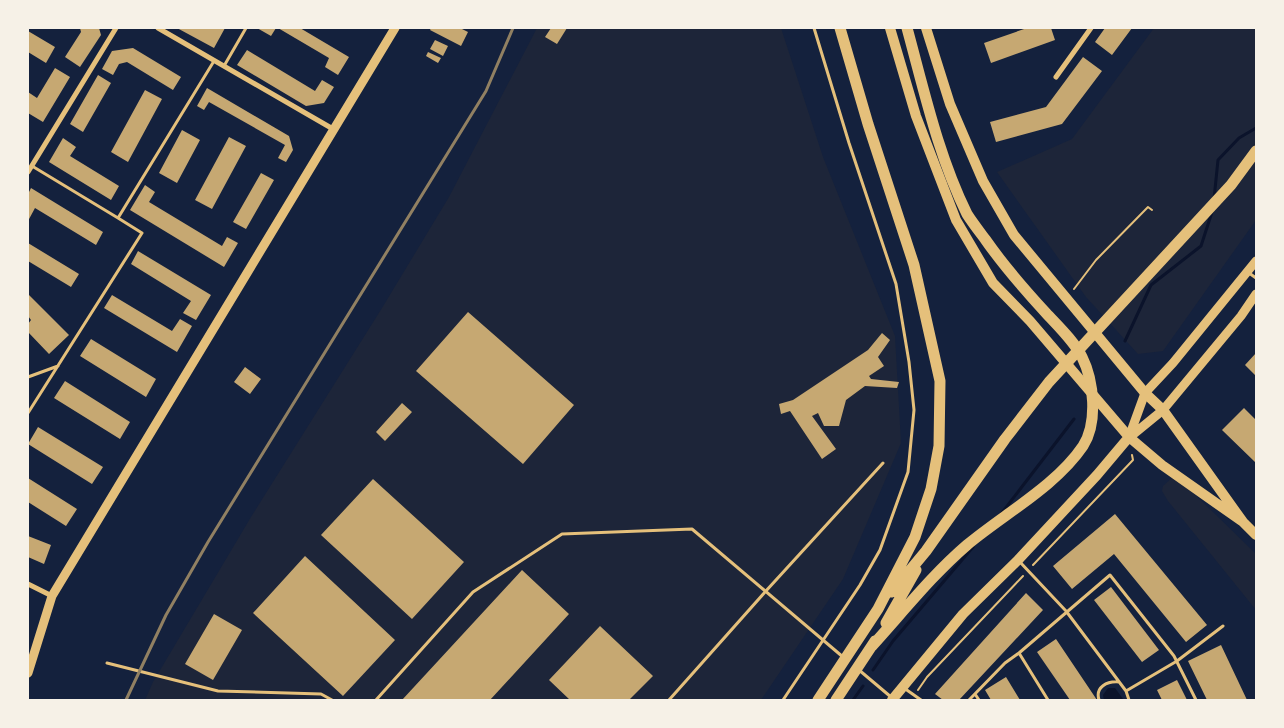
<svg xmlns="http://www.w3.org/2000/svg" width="1284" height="728" viewBox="0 0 1284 728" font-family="'Exo 2',sans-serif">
  <rect width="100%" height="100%" fill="#14213d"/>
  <path fill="#1d2539" d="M537,28h244l42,129 72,179 6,107 -58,136 -82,121h-616l8,-18 98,-165 131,-209 67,-111z
    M1154,28h102v192l-93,131 -25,3 -52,-57 -89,-125 75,-33z
    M1175,475l81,79v56l-88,-109 -6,-10 1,-5z"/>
  <path fill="#0b132b" d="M1108,688h7l8,11 -1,1h-18l-1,-5z"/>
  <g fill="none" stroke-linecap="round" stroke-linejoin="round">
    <path stroke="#0b132b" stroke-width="3" d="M1214,199l4,-39 21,-22 17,-10
      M1125,341l26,-56 50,-39 11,-34
      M1001,514l73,-95
      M873,670l20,-29 80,-94
      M853,700l10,-14"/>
  </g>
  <path fill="#c6a872" d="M80,28h19l2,7 -21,32 -15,-10 16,-25z
    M177,28h48l-11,20z
    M257,28h19l-5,8z
    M278,28h22l49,29 -11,18 -13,-8 4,-9z
    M431,28h29l8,4 -7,14 -31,-16z
    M551,28h16l-10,16 -12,-7z
    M1027,28h24l4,12 -64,23 -7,-20z
    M1105,28h27l-20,27 -17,-13z
    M28,31l27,16 -9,16 -18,-11z
    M435,40l13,6 -5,10 -13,-7z
    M133,48l48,29 -8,13 -46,-28 -8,2 -6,11 -11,-6 10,-18z
    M247,50l68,41 7,-11 12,7 -10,16 -18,3 -69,-41z
    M428,52l13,6 -3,5 -12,-7z
    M1083,57l19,14 -40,53 -66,18 -6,-20 56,-15z
    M55,68l15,9 -27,45 -15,-9v-21l9,6z
    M98,75l13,8 -28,49 -13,-8z
    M207,88l82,48 4,14 -7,12 -8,-4 7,-13 -76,-43 -5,8 -7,-4z
    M145,90l17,9 -34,63 -17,-10z
    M182,130l18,10 -23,43 -18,-10z
    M229,137l17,9 -34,63 -17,-9z
    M63,138l13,9 -6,9 49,30 -8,14 -62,-38z
    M261,173l13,7 -28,49 -13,-7z
    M145,185l10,7 -6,10 73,44 5,-9 11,6 -14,24 -94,-57z
    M31,188l72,44 -7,13 -61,-37 -7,13v-27z
    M28,243l51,31 -8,13 -43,-26z
    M138,251l73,44 -15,25 -13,-7 8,-12 -60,-37z
    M28,294l41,41 -20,19 -21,-22v-8l3,-4 -3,-4z
    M112,295l60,36 8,-12 12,7 -15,26 -73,-44z
    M468,312l106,93 -51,59 -107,-93z
    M882,333l8,7 -12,17 6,9 -15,10 2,3 28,3 -2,6 -32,-2 -19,14 -7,26h-15l-6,-13 -6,3 24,33 -14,10 -32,-48 -9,3 -2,-10 14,-4 75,-50z
    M91,339l65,40 -10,18 -66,-41z
    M1256,353v23l-11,-11z
    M245,367l16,12 -11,15 -16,-12z
    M65,381l65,41 -10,17 -66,-41z
    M402,403l10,9 -27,29 -9,-9z
    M1244,408l12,12v43l-34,-33z
    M38,427l65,40 -11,17 -64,-40z
    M28,478l49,31 -11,17 -38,-24z
    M373,479l91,83 -52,57 -91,-84z
    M1115,514l92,111 -21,17 -72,-88 -42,35 -19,-23z
    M28,536l23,9 -7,19 -16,-7z
    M305,556l90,84 -52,56 -90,-83z
    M522,570l47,44 -79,86h-88z
    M1111,587l48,63 -17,12 -48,-62z
    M1026,593l17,17 -84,90h-16l-8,-6z
    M214,614l28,16 -29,50 -28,-16z
    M600,626l53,50 -24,24h-59l-21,-20z
    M1056,639l41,61h-27l-33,-48z
    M1221,645l26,55h-40l-19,-39z
    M1006,677l14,23h-29l-6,-10z
    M1177,680l10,20h-25l-5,-10z"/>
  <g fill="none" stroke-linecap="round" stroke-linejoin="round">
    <path stroke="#e5c07b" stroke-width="2" d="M1074,289l22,-29 52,-53 4,3
      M1033,565l100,-105 -1,-5
      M918,690l9,-13 96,-101"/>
    <path stroke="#e5c07b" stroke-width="3" d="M224,66l22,-38
      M32,166l86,52
      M1249,273l7,5
      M28,377l30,-11
      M28,413l114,-180 -24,-15 96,-157
      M1019,561l47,50 60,80 3,9
      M1019,653l29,47
      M107,663l111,28 103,3 11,6
      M859,670l32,27
      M904,688l17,12
      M1126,691l51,-30 46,-35
      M975,694l4,6
      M376,700l97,-108 89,-58 130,-5 151,128
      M669,700l96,-108 118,-129
      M783,700l77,-115 20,-35 28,-78 6,-62 -5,-48 -13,-78 -47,-141 -35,-115
      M969,700l36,-37 14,-10 91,-78 64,81 22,44
      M1099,700c-4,-13 8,-19 20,-18"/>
    <path stroke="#e5c07b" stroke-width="5" d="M158,28l175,101
      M1056,77l35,-49
      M28,172l88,-144
      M28,584l24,12"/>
    <path stroke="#e5c07b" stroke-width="9" d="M28,673l24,-77 343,-568"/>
    <path stroke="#e5c07b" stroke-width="9" d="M1129,437l16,-44 28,-30 83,-102
      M1130,437l33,-27 78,-94 15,-22"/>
    <path stroke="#e5c07b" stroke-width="10" d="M890,28l26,88 40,104 37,63 37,38 99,116 33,28 81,57
      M926,28l24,76 33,77 31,54 131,158 18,17 80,112 13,13
      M892,700l71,-86 55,-54 79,-85 32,-38"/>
    <path stroke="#e5c07b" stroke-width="11" d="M892,592l34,-41 79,-112 44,-57 182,-197 25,-34
      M886,623l30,-53
      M872,646c31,-34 60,-71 95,-101 37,-31 89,-59 116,-99 15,-23 11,-65 -1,-89 -8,-16 -24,-31 -36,-44 -22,-24 -43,-48 -61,-74 -6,-8 -13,-17 -18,-25 -29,-59 -43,-124 -60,-186
      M818,700l60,-91 37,-72 16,-48 8,-43 1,-65 -26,-116 -46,-141 -28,-96
      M836,700l39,-59"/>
    <path stroke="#918062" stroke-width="3" d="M126,700l40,-85 42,-73 278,-451 27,-63"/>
  </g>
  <rect width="1284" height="728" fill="none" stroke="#f6f1e7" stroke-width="58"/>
</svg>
